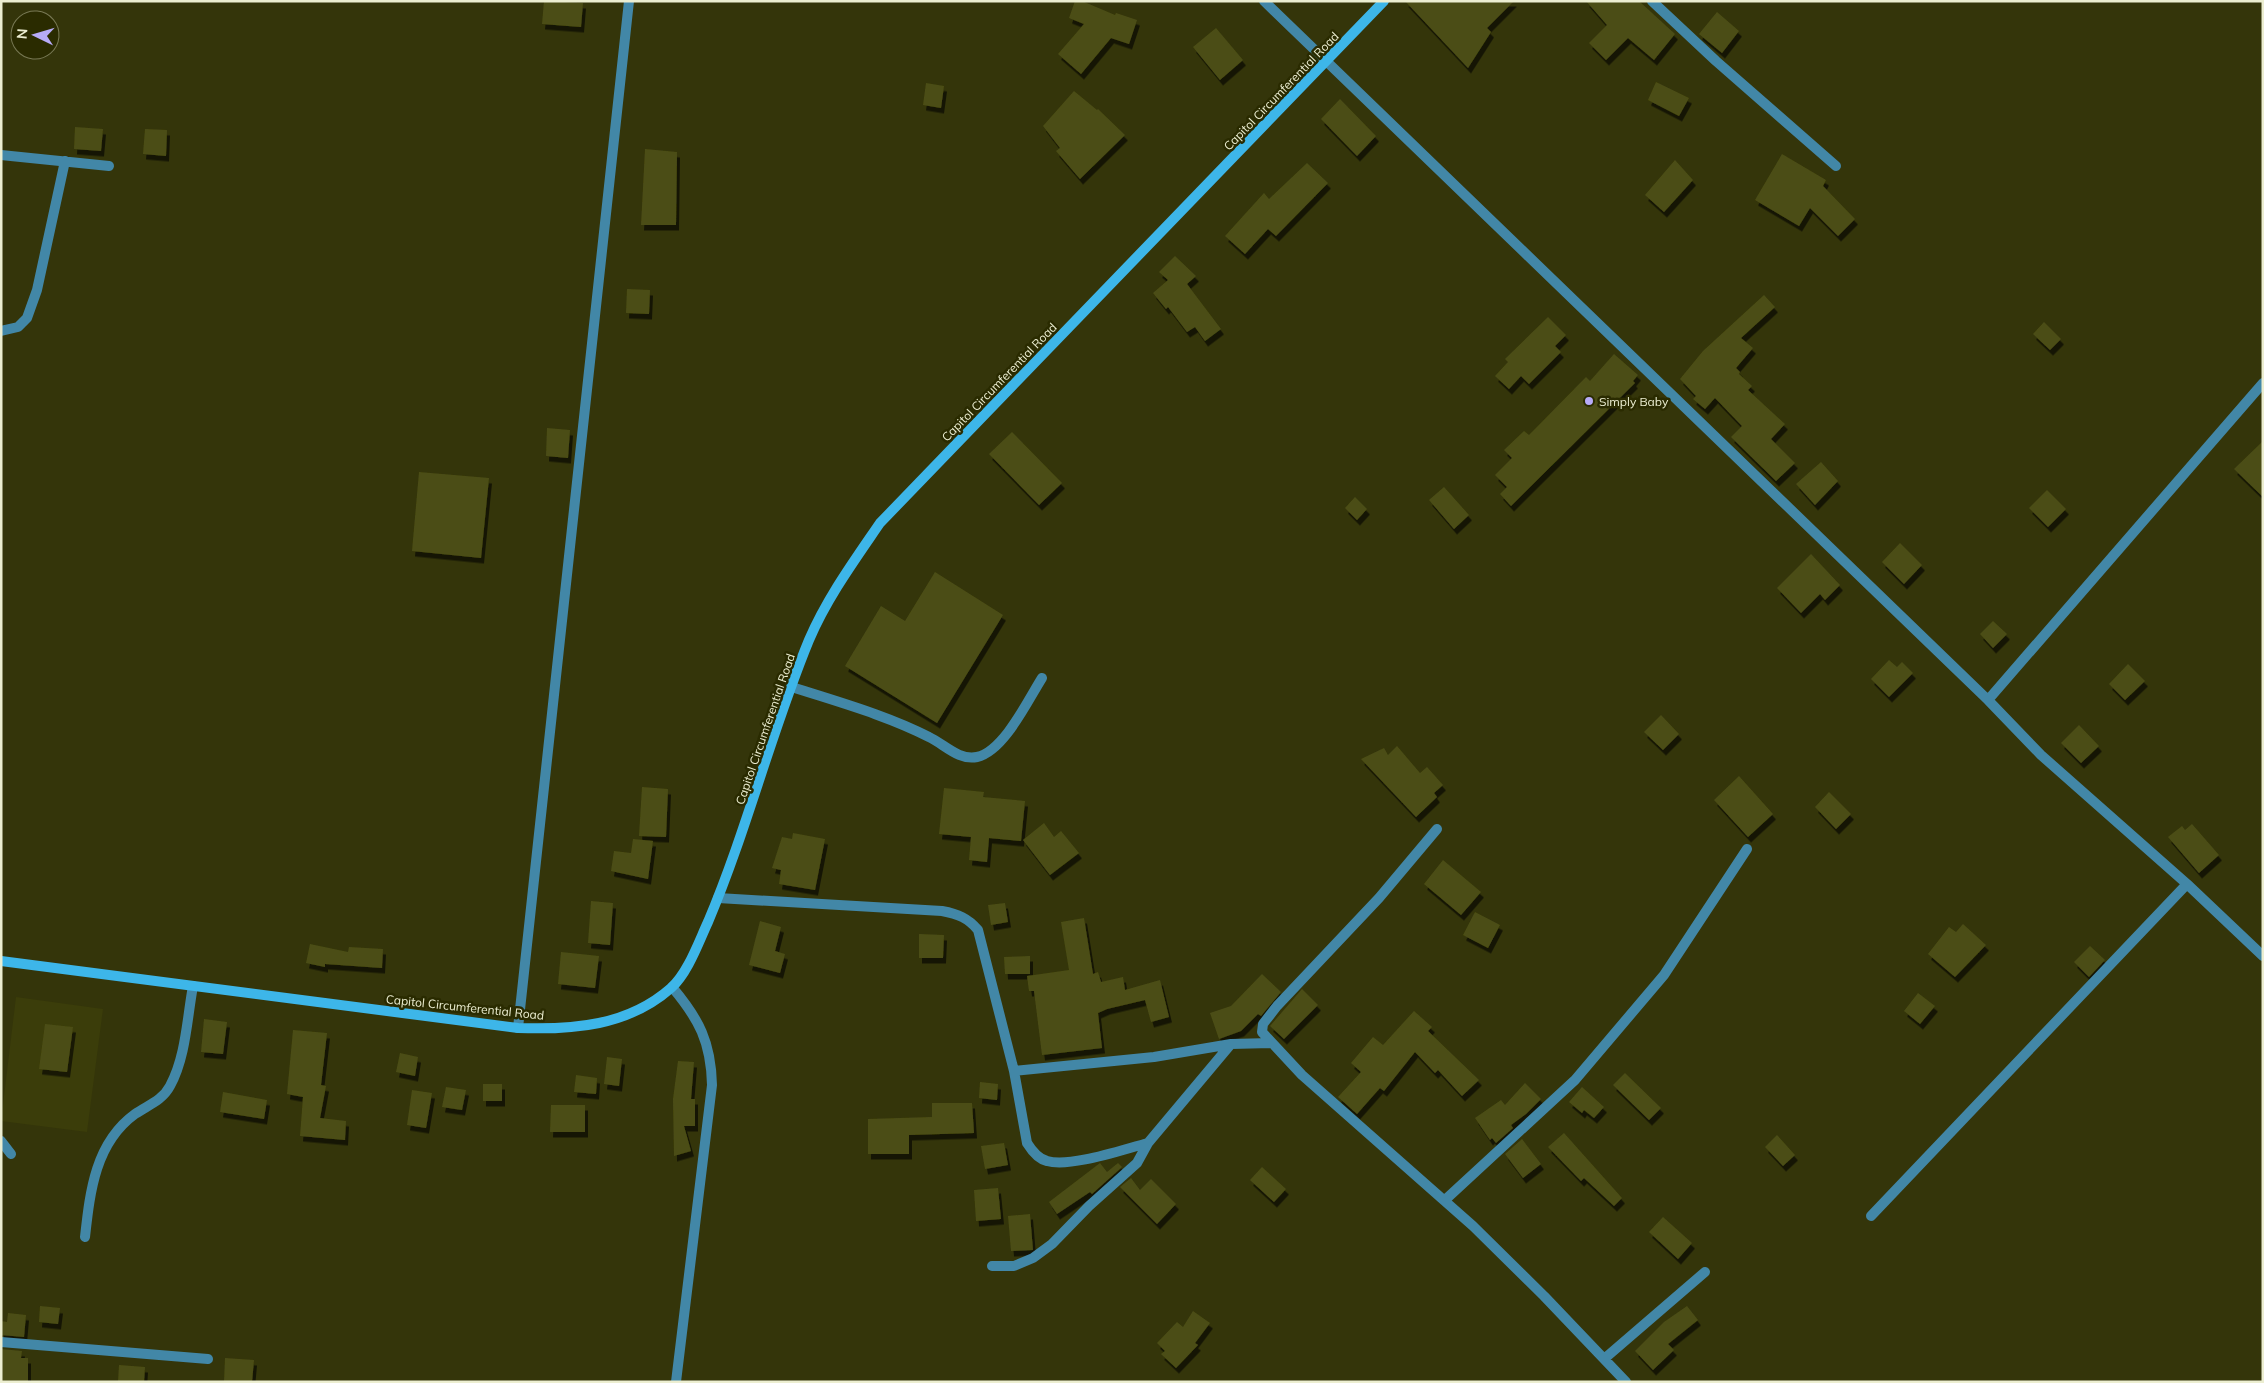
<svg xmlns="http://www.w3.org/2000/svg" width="2264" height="1383" viewBox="0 0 2264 1383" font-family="Mulish,sans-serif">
  <defs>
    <filter id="shadow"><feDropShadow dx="3" dy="5.5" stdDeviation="0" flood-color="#0009"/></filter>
  </defs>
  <rect width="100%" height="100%" fill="#34350a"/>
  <path fill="#3b3d0a" d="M16,997l87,12 -16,123 -86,-11z"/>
  <path fill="#4b4d15" filter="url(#shadow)" d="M544,1l39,2 -2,24 -39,-3z
    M1075,1h7l33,14 1,-2 21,7 -8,24 -18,-6 -30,36 -23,-20 26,-30 -15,-6z
    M1405,1h109l-27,27 4,4 -23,36z
    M1586,1h53l36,33 -21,26 -26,-22 -22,22 -17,-17 18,-18z
    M1717,12l22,19 -17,22 -23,-19z
    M1216,28l27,32 -23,20 -27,-33z
    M1656,82l33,16 -10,18 -31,-16z
    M926,83l18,3 -3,22 -18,-3z
    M1074,91l23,19 1,-1 27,26 -45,44 -24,-28 4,-3 -17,-22z
    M1340,99l36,37 -19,20 -36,-37z
    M75,127l28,2 -2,22 -27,-2z
    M145,129l22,1 -1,26 -23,-2z
    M645,149l32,3 -1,73h-35z
    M1782,154l44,26 -3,6 32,33 -17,17 -28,-28 -11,18 -44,-26z
    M1675,160l18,20 -29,32 -19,-17z
    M1307,163l21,20 -52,53 -8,-7 -23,25 -20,-18 39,-43 5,6z
    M1175,256l21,20 -9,8 34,45 -16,12 -10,-14 -8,5 -19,-25 -2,2 -13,-16 15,-13 -9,-8z
    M627,289l23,1 -1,24 -23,-1z
    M1764,295l11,12 -34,31 12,10 -17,20 4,4 -1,2 13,12 -4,4 37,34 -14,15 24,24 -19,18 -45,-44 11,-11 -27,-28 -10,11 -12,-10 3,-3 -16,-17 23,-28z
    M1548,317l18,18 -11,11 6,6 -32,32 -8,-8 -12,13 -14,-13 13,-14 -3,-3z
    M2044,322l17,17 -11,11 -17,-16z
    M1614,354l24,21 -5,6 2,2 -124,123 -11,-12 7,-7 -12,-12 17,-17 -8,-8 20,-19 5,4 57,-58 4,4z
    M547,428l23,2 -2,28 -22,-2z
    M1012,432l50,51 -23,22 -50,-51z
    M2263,441v56l-29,-28z
    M1821,462l17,19 -23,24 -19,-21z
    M419,472l70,6 -8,80 -69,-7z
    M1444,487l25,28 -15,14 -25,-29z
    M2047,490l19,19 -18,18 -19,-19z
    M1355,497l12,12 -10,11 -12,-12z
    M1900,543l22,22 -18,19 -22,-22z
    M1811,554l29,31 -15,15 -5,-6 -19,19 -24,-25z
    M935,572l68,43 -66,108 -92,-57 36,-60 24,15z
    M1993,621l14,13 -14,14 -13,-14z
    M1889,660l8,7 5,-5 11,11 -24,24 -18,-18z
    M2128,664l17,17 -20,19 -16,-16z
    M1661,715l18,19 -16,16 -19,-18z
    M2079,725l20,21 -18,17 -20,-20z
    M1397,746l23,27 7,-6 16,18 -9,8 3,4 -21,20 -55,-58 23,-11 4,7z
    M1739,776l34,38 -25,23 -34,-37z
    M642,787l26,2 -2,48 -27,-1z
    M944,788l40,4 -1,5 42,4 -4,40 -32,-3 -2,24 -18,-2 2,-23 -32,-3z
    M1829,792l22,22 -15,15 -21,-22z
    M1044,823l10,14 7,-6 18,22 -29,22 -27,-35z
    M2192,824l27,31 -20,18 -31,-36 14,-11 3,4z
    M793,833l32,6 -10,51 -36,-6 2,-14 -9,-2 10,-31 10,2z
    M633,839l20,2 -5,38 -37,-8 3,-20 17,2z
    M1443,860l38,32 -20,23 -37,-31z
    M591,901l22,2 -3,42 -22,-2z
    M1005,903l3,19 -17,3 -3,-20z
    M1475,912l25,13 -12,23 -25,-13z
    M1084,918l9,56 5,-2 3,10 22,-5 2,13 35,-10 9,37 -18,5 -6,-22 -38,9 -9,4 4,35 -60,7 -8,-64h-5l-2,-15 42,-6 -8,-48z
    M760,921l21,6 -6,24 10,3 -5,19 -31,-8z
    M1963,924l23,21 -31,32 -27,-23 21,-27 7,5z
    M919,934l25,1 -1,23h-24z
    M310,944l38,8 1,-5 34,2 -1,19 -57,-4v3l-19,-4z
    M2090,946l15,14 -16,17 -15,-15z
    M561,952l38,4 -4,32 -37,-4z
    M1030,956v18h-25l-1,-17z
    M1262,974l19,18 -20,24 -3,-2 -17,17 -22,8 -9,-26 21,-7z
    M1302,989l16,16 -34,34 -14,-13z
    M1918,993l17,13 -15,18 -16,-13z
    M1414,1011l18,16 -4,4 51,49 -17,16 -24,-26 -3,3 -20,-21 -31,39 -4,-3 -23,26 -19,-17 23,-25 -10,-9 22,-26 10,8z
    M204,1019l23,3 -4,32 -22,-2z
    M45,1024l28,3 -6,45 -28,-3z
    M293,1030l34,3 -6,52 5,1 -6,32 26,3 -1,19 -45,-4 3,-39 -16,-3z
    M400,1053l18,4 -3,19 -19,-4z
    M607,1057l15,2 -3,27 -15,-2z
    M678,1061l16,1 -3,37h4v27h-11l7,25 -17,5 -1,-57z
    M1625,1073l36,35 -12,12 -36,-35z
    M576,1075l21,3 -1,16 -22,-2z
    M980,1082l18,2 -1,16 -18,-2z
    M1525,1083l16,16 -15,15 -15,11 2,3 -17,15 -4,-5 -2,2 -15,-22 26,-18 4,5z
    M483,1084h19v17h-19z
    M446,1087l20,3 -4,20 -20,-3z
    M1582,1087l22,20 -10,11 -10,-8 -2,3 -13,-11z
    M412,1090l20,3 -6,35 -19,-3z
    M223,1092l44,8 -3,19 -44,-7z
    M932,1103h40l2,30 -65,2v19h-41v-35l64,-2z
    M551,1105h34v27h-35z
    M1564,1133l58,65 -8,8 -30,-28 -3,3 -33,-34z
    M1777,1135l18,20 -12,11 -18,-19z
    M1522,1139l19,25 -18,14 -18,-24z
    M1004,1143l4,22 -23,4 -4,-23z
    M1100,1163l7,9 11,-9 4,4 -30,27 -2,-2 -33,22 -8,-12z
    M1262,1167l24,22 -12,13 -24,-22z
    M1131,1178l9,12 11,-11 25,25 -19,20 -37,-37z
    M998,1188l3,31 -25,2 -2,-31z
    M1030,1214l3,36 -22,1 -3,-35z
    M1663,1217l29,26 -14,16 -29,-27z
    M40,1306l20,2 -2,16 -19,-2z
    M1687,1306l11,14 -30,24 6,6 -21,20 -18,-19 29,-29z
    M1193,1311l17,12 -15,20 3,2 -22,23 -15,-14 4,-3 -8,-8 20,-21 6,5z
    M8,1313l18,2 -2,22 -23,-2v-14l6,1z
    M1,1349l21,2 -1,7h7v24h-27z
    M225,1358l29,2 -2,22h-28z
    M119,1365l26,2 -1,15h-26z"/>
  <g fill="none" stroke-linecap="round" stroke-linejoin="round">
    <path stroke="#4287a7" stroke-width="10" d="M792,687c46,15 94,28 137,50 15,7 30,24 48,20 27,-6 51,-57 65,-79
      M85,1237c5,-45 10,-94 50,-123 13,-9 27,-13 35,-28 16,-29 17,-68 23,-100"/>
    <path stroke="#4287a7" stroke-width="10" d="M1264,1l724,699 53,55 146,129 76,72
      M1652,1l64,60 120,105
      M1,155l108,11
      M1,331l17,-4 9,-9 10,-28 28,-129
      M1988,700l275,-317
      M1437,829l-58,69 -102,108 -14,18 -1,8 40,43 171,151 71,70 82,86
      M718,898l224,13c16,3 26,7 36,19l36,141 13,72c5,8 11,16 20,18 23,7 77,-12 101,-18
      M672,987c27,32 39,55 40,98l-36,297
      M518,1028l111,-1027
      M1014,1071l140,-14 77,-13 40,-1
      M1,1141l10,13
      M1445,1200l130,-120 89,-105 83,-126
      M1871,1216l316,-332
      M992,1266h22l19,-8 19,-14 37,-38 48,-43 11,-20 83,-99
      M1,1342l207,17
      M1604,1359l101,-87"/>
    <path stroke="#3db6e9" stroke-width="10" d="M1,961l517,67c55,2 110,-2 153,-40 17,-15 28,-47 37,-66 39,-92 63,-190 101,-282 18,-42 45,-79 71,-117l504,-522"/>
  </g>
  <circle fill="#b7abf8" stroke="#2a2b00" stroke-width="2" cx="1589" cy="401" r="5"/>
  <g text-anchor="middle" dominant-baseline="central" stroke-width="5" stroke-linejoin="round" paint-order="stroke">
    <g font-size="12" fill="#eceed1" stroke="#2a2b00">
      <text transform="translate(1281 91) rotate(-46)">Capitol Circumferential Road</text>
      <text transform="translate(999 382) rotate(-46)">Capitol Circumferential Road</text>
      <text transform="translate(765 729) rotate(-71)">Capitol Circumferential Road</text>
      <text transform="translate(465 1007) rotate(6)">Capitol Circumferential Road</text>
    </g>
    <g font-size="12" fill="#eceed1" stroke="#2a2b00" text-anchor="start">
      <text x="1599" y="401">Simply Baby</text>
    </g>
  </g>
  <rect width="2264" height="1383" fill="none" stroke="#eceed1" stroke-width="5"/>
  <g transform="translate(35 35) rotate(275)"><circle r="24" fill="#2a2b00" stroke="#787954"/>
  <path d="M0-4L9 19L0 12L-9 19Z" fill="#b7abf8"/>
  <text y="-8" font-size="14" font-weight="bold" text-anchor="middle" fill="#eceed1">N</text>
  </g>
</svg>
